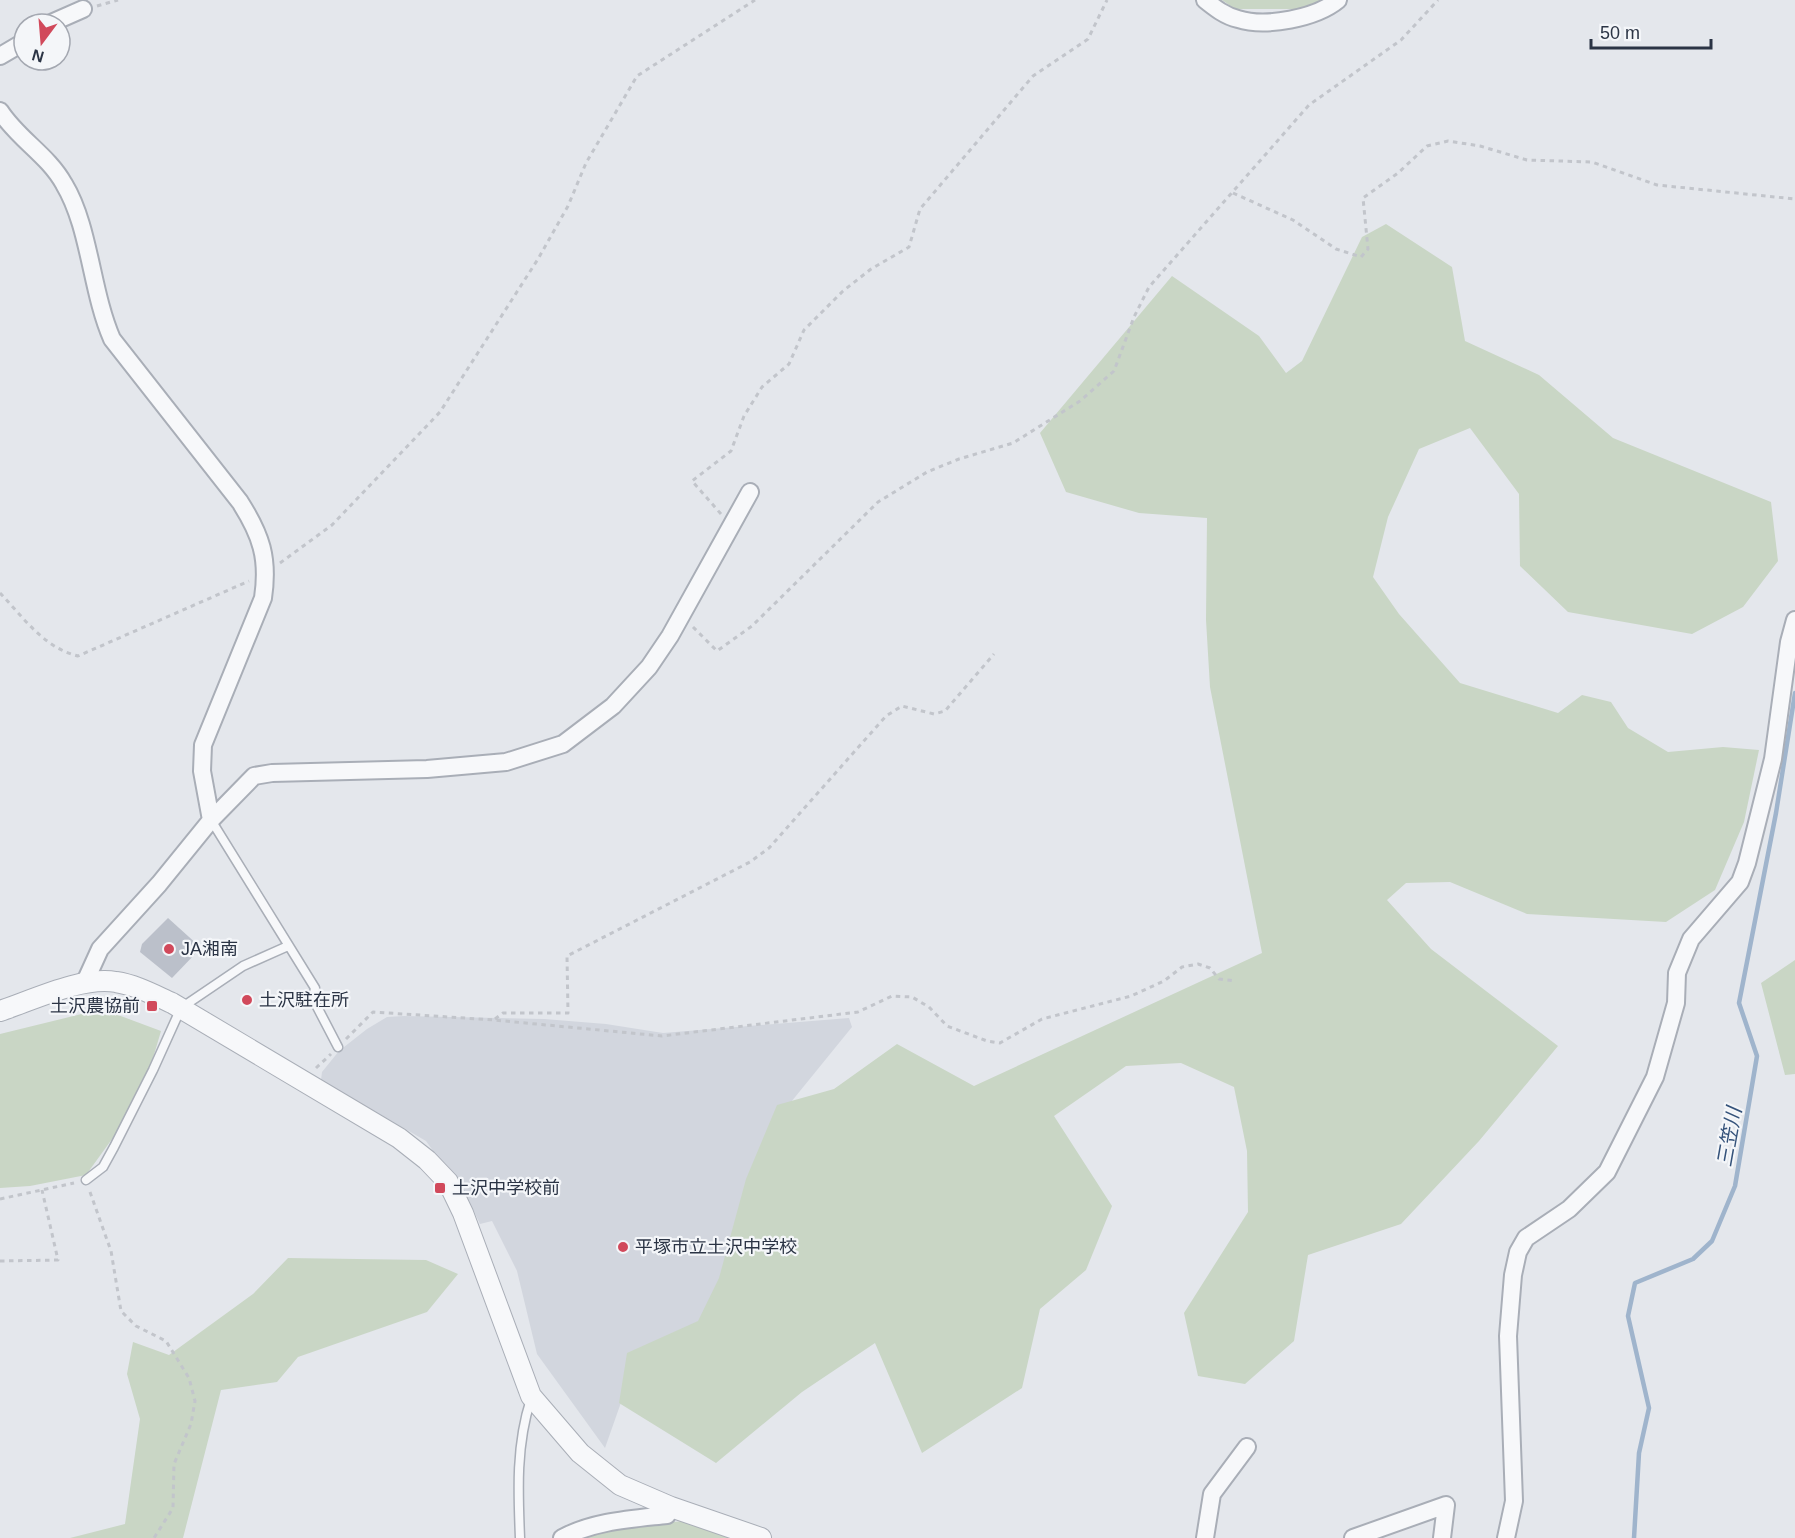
<svg xmlns="http://www.w3.org/2000/svg" width="1795" height="1538" viewBox="0 0 1795 1538" font-family="Arial,'Noto Sans JP',sans-serif">
  <rect width="100%" height="100%" fill="#e4e7ec"/>
  <path fill="#d2d6de" d="M404,1016l140,3 62,5 57,9 186,-15 3,9 -78,96 -50,195 -87,39 -32,91 -68,-94 -20,-83 -25,-50 -12,3 -11,-23 -43,-60 -105,-61 1,-8 17,-21 28,-22 20,-12z"/>
  <path fill="#c9d6c5" d="M1222,0h104l-18,9h-73z
    M1386,224l66,43 13,74 74,34 74,63 158,64 7,59 -35,46 -51,27 -124,-22 -48,-46 -1,-72 -49,-66 -51,21 -31,68 -15,60 26,37 61,69 98,30 24,-18 29,7 17,26 40,24 55,-5 36,3 -15,72 -29,68 -49,32 -139,-8 -77,-32 -44,1 -19,17 44,49 127,97 -79,95 -78,83 -93,31 -14,86 -49,43 -47,-8 -14,-63 64,-101 -1,-61 -13,-64 -53,-24 -55,3 -72,50 58,90 -26,64 -46,39 -18,79 -100,65 -47,-110 -73,49 -86,71 -97,-60 8,-50 71,-32 21,-43 27,-99 31,-74 57,-16 63,-45 77,42 288,-133 -52,-266 -4,-67 1,-102 -68,-5 -73,-21 -26,-59 132,-157 87,60 27,37 16,-12 60,-124z
    M1795,960v114l-10,1 -24,-92z
    M102,1009l59,22 -20,68 -55,76 -56,11 -30,2v-154z
    M288,1258l138,2 32,14 -31,38 -129,45 -21,25 -56,8 -38,148h-113l55,-14 15,-105 -13,-45 6,-32 36,13 84,-61z
    M684,1521l47,17h-151l38,-11z"/>
  <g fill="none" stroke-linecap="round" stroke-linejoin="round">
    <path stroke="#9fb4cc" stroke-width="4.5" d="M1634,1538l5,-85 10,-45 -21,-92 7,-33 58,-24 19,-18 23,-55 22,-130 -18,-53 37,-190 19,-120"/>
  </g>
  <path fill="#bbc0ca" d="M168,918l31,28 -3,7 -24,25 -32,-26 2,-8z"/>
  <g fill="none" stroke-linecap="round" stroke-linejoin="round">
    <defs>
      <path id="service" d="M211,820l104,168 -2,11 25,48
        M86,1180l17,-13 11,-20 39,-77 28,-62 62,-42 45,-20
        M520,1538c-2,-47 -4,-94 11,-139"/>
      <path id="minor" d="M1205,0c10,8 20,16 33,19 28,9 78,-1 100,-19
        M49,24l34,-15
        M0,56l24,-14
        M0,111c18,28 48,44 64,73 26,43 27,107 48,155l128,163c21,33 29,56 23,96l-60,147 -1,26 9,49
        M85,982l15,-33 59,-65 52,-64 43,-44 18,-3 155,-4 79,-7 57,-18 50,-38 36,-39 21,-31 80,-144
        M562,1538c32,-17 69,-19 105,-23l4,-8
        M1205,1538l7,-44 35,-47
        M1353,1538l93,-33 -4,33
        M1506,1538l8,-37 -6,-165 5,-61 5,-23 8,-14 43,-29 38,-37 48,-95 21,-74 1,-30 14,-34 49,-57 7,-19 26,-104 16,-117 6,-22"/>
      <path id="tertiary" d="M0,1011c33,-11 82,-35 116,-29 20,3 38,13 56,21l227,135 28,22 21,22 15,31 68,183 49,57 40,32 51,22 90,31"/>
    </defs>
    <use href="#service" stroke="#a9aeb7" stroke-width="11"/>
    <use href="#minor" stroke="#a9aeb7" stroke-width="20"/>
    <use href="#tertiary" stroke="#a9aeb7" stroke-width="22"/>
    <path stroke="#c2c5cb" stroke-width="3" stroke-dasharray="4.5 4.5" stroke-linecap="butt" d="M97,6l21,-6
      M1233,193l60,27 43,29 25,8 7,-8 -5,-51 35,-25 29,-27 21,-5 32,5 47,14 65,2 65,23 138,14
      M721,514l-29,-33 39,-30 13,-35 18,-29 27,-23 15,-34 39,-39 28,-22 38,-22 11,-38 113,-133 55,-37 19,-39
      M280,563l52,-38 108,-113 98,-153 30,-53 18,-43 51,-87 118,-76
      M0,593c23,24 44,55 78,63l171,-75
      M693,627l24,24 35,-25 126,-124 49,-30 32,-13 54,-16 67,-42 34,-30 20,-54 15,-30 160,-182 92,-65 37,-40
      M495,1019l8,-6h65l-1,-57 183,-94 19,-14 117,-132 16,-10 32,8 11,-3 49,-57
      M346,1039l27,-27 121,8 168,16 196,-24 34,-16 20,1 17,10 18,19 40,15 13,2 42,-24 89,-23 33,-15 18,-14 16,-3 12,4 9,11 16,2
      M316,1068l15,-14
      M90,1192l21,59 10,60 15,15 30,15 23,37 6,23 -4,23 -17,40 -1,44 -19,30
      M0,1199l74,-16
      M0,1261l58,-1 -16,-70"/>
    <use href="#service" stroke="#f7f8fa" stroke-width="8"/>
    <use href="#minor" stroke="#f7f8fa" stroke-width="16"/>
    <use href="#tertiary" stroke="#f7f8fa" stroke-width="20"/>
  </g>
  <g fill="#d1495b" stroke="#f4f6f9" stroke-width="2">
    <circle cx="169" cy="949" r="6"/>
    <circle cx="247" cy="1000" r="6"/>
    <rect x="146" y="1000" width="12" height="12" rx="3"/>
    <rect x="434" y="1182" width="12" height="12" rx="3"/>
    <circle cx="623" cy="1247" r="6"/>
  </g>
  <g text-anchor="middle" dominant-baseline="central" stroke-width="4.5" stroke-linejoin="round" paint-order="stroke">
    <g font-size="18" fill="#2b3445" stroke="#f4f6f9" text-anchor="start">
      <text x="181" y="949">JA湘南</text>
      <text x="259" y="1000">土沢駐在所</text>
      <text x="140" y="1006" text-anchor="end">土沢農協前</text>
      <text x="452" y="1188">土沢中学校前</text>
      <text x="635" y="1247">平塚市立土沢中学校</text>
    </g>
    <g font-size="20" font-style="italic" fill="#34527a" stroke="#f4f6f9">
      <text transform="translate(1729 1137) rotate(-80)">三笠川</text>
    </g>
  </g>
  <g transform="translate(42 42) rotate(196)"><circle r="28" fill="#f4f6f9" stroke="#a4a8b1" stroke-width="1.5"/>
  <path d="M0-4.5L10 22L0 15L-10 22Z" fill="#d1495b"/>
  <text y="-9" font-size="16" font-weight="bold" text-anchor="middle" fill="#2b3445">N</text>
  </g>
  <path d="M1591 39v9h120v-9" fill="none" stroke="#2b3445" stroke-width="3"/>
  <text x="1600" y="39" font-size="18" fill="#2b3445" stroke="#f4f6f9" stroke-width="4.5" paint-order="stroke">50 m</text>
</svg>
